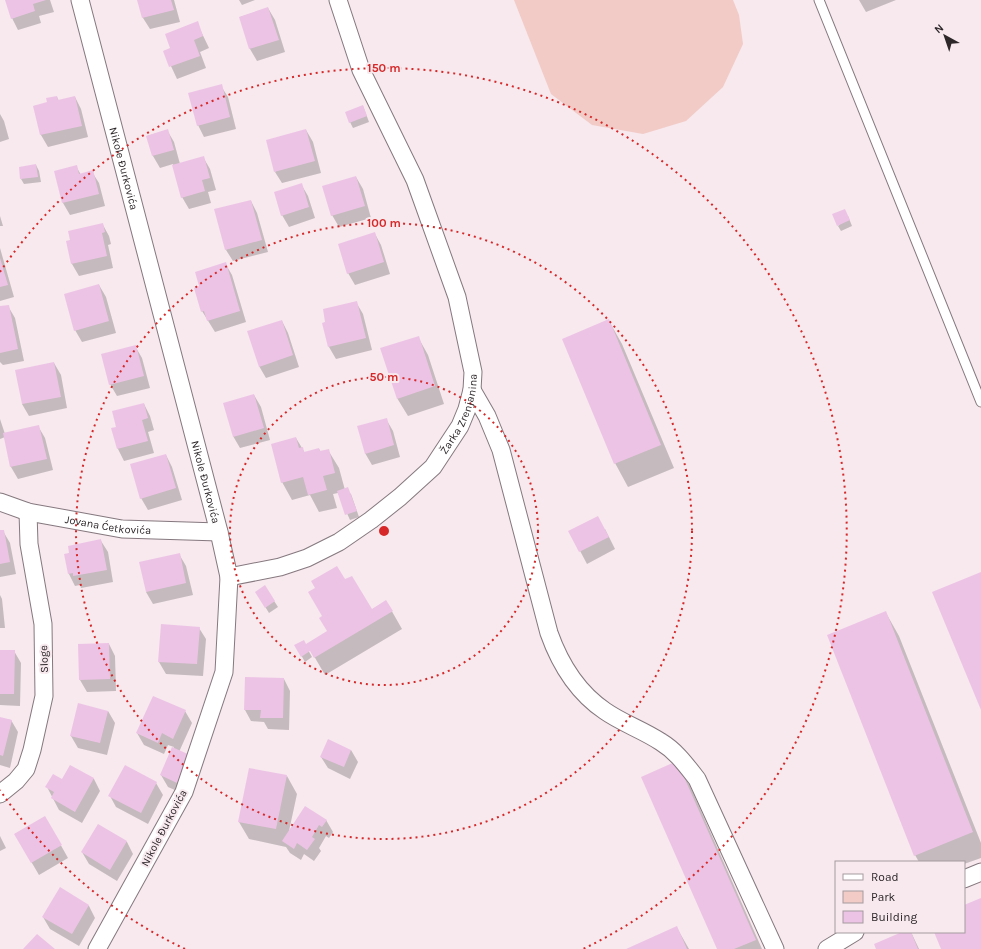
<svg xmlns="http://www.w3.org/2000/svg" width="981" height="949" viewBox="0 0 981 949" font-family="Karla,sans-serif">
  <rect width="100%" height="100%" fill="#f7e9ee"/>
  <path fill="#f2cbc6" d="M514,0h219l6,15 4,29 -20,43 -37,34 -43,13 -51,-9 -41,-31z"/>
  <path fill="#0003" d="M6,0h44l4,12 -15,4 2,7 -23,7 -6,-12z
    M139,0h35l6,22 -30,7 -7,-11z
    M239,0h16l-13,5z
    M859,0h37l-30,12z
    M268,8l7,12 10,32 -28,9 -7,-12 -10,-32z
    M197,23l12,25 -9,4 6,16 -29,11 -13,-28 7,-2z
    M221,86l7,11 8,32 -32,8 -6,-12z
    M57,97l2,4 16,-4 6,12 7,28 -40,10 -7,-12 -7,-29 14,-3z
    M363,106l6,16 -16,6 -3,-6z
    M0,114l4,7 5,18 -9,3z
    M167,130l7,12 6,22 23,-7 7,12 6,21 -8,2 3,11 -22,6 -7,-12 -9,-33 -13,4 -7,-12 -6,-20z
    M306,130l7,12 8,31 -39,10 -7,-11z
    M36,165l3,6 2,11 -17,2 -3,-5z
    M76,166l5,9 11,-3 7,11 6,23 -35,9 -7,-12 -8,-31z
    M356,177l7,12 8,29 -32,9 -7,-12z
    M301,184l7,12 7,22 -26,9 -7,-12z
    M251,201l6,12 11,39 -35,9 -7,-11z
    M0,216l3,10h-3z
    M848,216l4,10 -11,5 -3,-5z
    M103,225l6,11 2,8 -3,1 5,23 -34,8 -7,-12 -5,-22z
    M375,234l6,11 9,29 -35,11 -7,-12z
    M0,248l14,49 -14,4z
    M225,263l7,12 14,47 -31,10 -13,-21 -2,-24z
    M99,285l7,12 10,36 -34,9 -7,-12z
    M356,302l7,12 9,36 -36,9 -7,-12 -5,-24z
    M8,306l7,12 9,43 -21,4 -3,-3v-55z
    M282,321l6,12 11,34 -33,11 -7,-12z
    M609,321l13,23 52,124 -46,19 -13,-24z
    M418,337l10,18 16,49 -36,12 -11,-18z
    M135,346l7,12 8,30 -33,8 -7,-12z
    M54,363l7,12 6,33 -38,8 -7,-12z
    M254,395l7,12 9,33 -30,8 -7,-12z
    M144,404l6,12 4,14 -6,2 6,21 -30,8 -6,-12 -1,-22z
    M0,419l5,15 33,-8 7,12 8,32 -35,9 -7,-12 -6,-30 -5,2z
    M386,419l7,12 7,26 -28,8 -7,-12z
    M296,438l9,15 14,-4 2,3 7,-2 11,18 6,22 6,4 8,23 -9,3 -12,-27 -5,1 4,14 -18,4 -9,-17 -18,5 -10,-18z
    M166,455l6,12 10,33 -34,10 -7,-12z
    M605,529l10,20 -28,15 -17,-32z
    M0,531h3l7,12 6,31 -16,3z
    M101,541l7,11 5,30 -32,6 -1,-3 -5,1 -6,-12 -4,-19z
    M179,554l7,12 7,29 -40,9 -7,-12z
    M345,581l26,29 15,-9 16,28 -77,46 -18,-31 21,-12 -12,-44z
    M265,587l13,20 -9,6 -13,-21z
    M0,595l2,4 3,29h-5z
    M886,613l13,23 82,207v15l-17,6v-2h-45l-4,-7z
    M199,628l7,11 -3,37 -37,-2 -7,-12z
    M303,641l9,16 -7,5 -9,-16z
    M109,644l6,12 1,35 -29,1 -7,-12z
    M0,651h14l7,12 -1,43 -20,-1z
    M284,679l6,12 -1,39 -21,-1 -4,-7 -13,-1 -6,-11z
    M108,711l7,12 -8,32 -29,-7 -7,-12z
    M185,711l7,12 -13,29 5,42 -16,-7 -7,-12 13,-28 -6,-2 -4,9 -20,-9 -7,-12z
    M0,718l11,2 7,12 -8,36 -10,-3z
    M351,750l7,12 -8,17 -22,-11 -7,-11z
    M677,763l13,23 72,163h-44z
    M70,766l24,13 6,12 -18,32 -23,-13 -12,-23 15,-7z
    M287,776l10,18 -8,37 37,-11 7,12 -4,6 -3,-2 -7,12 2,3 -7,10 -10,-7 -3,6 -11,-7 -4,-6 -37,-8 -10,-17z
    M156,783l7,12 -15,29 -32,-17 -6,-11z
    M45,817l23,41 -29,17 -24,-41z
    M98,825l29,17 6,12 -16,27 -28,-17 -7,-12z
    M0,836l6,12 -6,3z
    M60,889l29,17 6,12 -16,28 -29,-17 -7,-12z
    M677,928l12,21h-60z
    M905,932h6l8,17h-42z"/>
  <path fill="#edc3e5" d="M5,0h41l-13,4 2,7 -24,8z
    M137,0h34l3,10 -32,8z
    M268,7l11,33 -30,9 -10,-32z
    M198,21l5,15 -9,4 6,16 -31,11 -6,-16 7,-3 -5,-14z
    M222,84l8,33 -33,9 -9,-33z
    M57,96l1,4 17,-4 7,30 -42,9 -7,-29 14,-4 -1,-4z
    M363,105l4,11 -18,7 -4,-11z
    M168,129l6,21 -22,6 -6,-20z
    M306,129l9,32 -41,11 -8,-32z
    M204,156l6,22 -8,2 3,11 -24,7 -9,-33z
    M36,164l2,13 -18,2 -1,-12z
    M77,165l2,9 14,-4 6,24 -37,9 -8,-32z
    M356,176l9,30 -34,10 -9,-30z
    M302,183l7,24 -28,9 -7,-24z
    M251,200l11,40 -37,10 -11,-41z
    M845,209l5,11 -13,6 -5,-12z
    M103,223l2,9 -3,1 5,23 -36,8 -5,-23 4,-1 -2,-9z
    M375,232l9,30 -37,12 -9,-30z
    M0,258l8,27 -8,2z
    M226,262l14,49 -33,10 -3,-10 -3,1 -7,-24 5,-2 -4,-14z
    M99,284l10,37 -35,10 -10,-37z
    M357,301l9,37 -38,9 -6,-24 3,-1 -2,-13z
    M9,305l9,44 -18,4v-47z
    M609,319l52,126 -47,19 -52,-125z
    M282,320l11,35 -34,12 -12,-36z
    M419,336l16,50 -38,13 -17,-51z
    M136,345l8,31 -35,9 -8,-31z
    M54,362l7,35 -39,7 -7,-34z
    M254,394l10,34 -31,9 -10,-34z
    M144,403l4,15 -6,2 6,21 -31,8 -6,-21 5,-1 -4,-16z
    M387,418l7,27 -29,9 -8,-28z
    M39,425l8,34 -37,8 -7,-34z
    M296,437l3,11 4,-1 1,5 15,-4 1,3 9,-2 6,24 -12,3 4,14 -19,5 -5,-18 -22,6 -10,-39z
    M166,454l10,34 -36,11 -10,-35z
    M348,487l9,24 -12,4 -8,-24z
    M598,516l11,21 -30,15 -11,-21z
    M0,530h4l6,32 -10,2z
    M101,539l6,31 -34,6v-3l-5,1 -4,-20 5,-1 -1,-7z
    M180,553l6,30 -40,9 -7,-30z
    M337,566l8,13 7,-3 20,33 14,-9 7,11 -79,47 -4,-7 -9,6 -7,-12 10,-5 2,4 21,-13 -8,-13 3,-2 -14,-24 7,-4 -4,-7z
    M981,572v138l-49,-118z
    M265,585l10,16 -10,7 -10,-16z
    M886,611l87,221 -59,24 -87,-221z
    M161,624l39,3 -3,37 -39,-2z
    M109,643l1,36 -31,1 -1,-36z
    M0,650h15l-1,44h-14z
    M245,677l39,1 -1,40h-23l1,-8h-17z
    M153,696l33,14 -13,29 -11,-6 -4,10 -22,-10z
    M78,703l30,8 -8,32 -30,-7z
    M0,717l12,3 -9,36 -3,-1z
    M328,739l23,11 -7,17 -24,-10z
    M172,747l18,8 -13,28 -17,-8z
    M677,761l79,179 -22,9h-17l-76,-172z
    M70,765l24,13 -19,34 -24,-14 3,-6 -9,-5 8,-13 9,5z
    M125,765l32,17 -16,31 -33,-17z
    M249,768l38,7 -11,54 -38,-7z
    M305,806l22,14 -5,7 -3,-2 -7,12 3,2 -8,11 -10,-7 -3,6 -12,-8z
    M45,816l17,29 -31,18 -17,-29z
    M98,824l29,17 -17,29 -29,-18z
    M60,887l29,18 -17,29 -30,-17z
    M981,898v51h-40l-7,-17h30v-27z
    M677,926l10,23h-61z
    M902,932h9l7,17h-42l-2,-5z
    M37,934l18,15h-32z"/>
  <g fill="none" stroke-linecap="round" stroke-linejoin="round">
    <defs>
      <path id="service" d="M819,0l162,402"/>
      <g id="minor">
        <path id="s1" d="M80,0l139,532 10,45 -5,95 -40,120 -87,157"/>
        <path d="M472,390l15,26 14,34 48,183c11,31 28,59 56,78 17,12 38,19 56,31 15,9 25,23 36,37l78,170"/>
        <path id="s2" d="M0,502l28,10 94,17 97,3"/>
        <path id="s3" d="M229,577l51,-10 27,-9 32,-16 32,-22 29,-23 33,-30 27,-41 7,-17 5,-19 1,-18 -16,-75 -42,-117 -54,-110 -23,-70"/>
        <path d="M0,794l16,-13 10,-12 6,-19 12,-54 -1,-72 -14,-80 -1,-32"/>
        <path d="M964,879l17,-7"/>
        <path d="M827,949l28,-17"/>
      </g>
    </defs>
    <use href="#service" stroke="#85787e" stroke-width="11"/>
    <use href="#minor" stroke="#85787e" stroke-width="19"/>
    <use href="#service" stroke="#fff" stroke-width="9"/>
    <use href="#minor" stroke="#fff" stroke-width="17"/>
  </g>
  <g fill="none" stroke="#d62828" stroke-width="2" stroke-dasharray="2 4">
    <circle cx="384" cy="531" r="154"/>
    <circle cx="384" cy="531" r="308"/>
    <path d="M185 949A463 463 0 0 1 0 790M0 272A463 463 0 1 1 583 949"/>
  </g>
  <g text-anchor="middle" dominant-baseline="central" stroke-width="4" stroke-linejoin="round" paint-order="stroke">
    <g font-size="11" fill="#2d272a" stroke="#f7e9ee">
      <text stroke="none"><textPath href="#s1" startOffset="174">Nikole Đurkovića</textPath></text>
      <text stroke="none"><textPath href="#s3" startOffset="297">Žarka Zrenjanina</textPath></text>
      <text stroke="none"><textPath href="#s1" startOffset="498">Nikole Đurkovića</textPath></text>
      <text stroke="none"><textPath href="#s2" startOffset="111">Jovana Ćetkovića</textPath></text>
      <text transform="translate(44 659) rotate(-92)">Sloge</text>
      <text transform="translate(164 828) rotate(-62)">Nikole Đurkovića</text>
    </g>
  </g>
  <circle cx="384" cy="531" r="6" fill="#d62828" stroke="#f7e9ee" stroke-width="2"/>
  <g font-size="12" text-anchor="middle" font-weight="bold" fill="#d62828" stroke="#f7e9ee" stroke-width="4" stroke-linejoin="round" paint-order="stroke">
    <text x="384" y="72">150 m</text>
    <text x="384" y="227">100 m</text>
    <text x="384" y="381">50 m</text>
  </g>
  <rect x="835" y="861" width="130" height="72" fill="#f7e9ee" stroke="#a69ba0"/>
  <rect x="843" y="874" width="20" height="6" fill="#ffffff" stroke="#a69ba0"/>
  <text x="871" y="881" font-size="12" fill="#2d272a">Road</text>
  <rect x="843" y="891" width="20" height="12" fill="#f2cbc6" stroke="#a69ba0"/>
  <text x="871" y="901" font-size="12" fill="#2d272a">Park</text>
  <rect x="843" y="911" width="20" height="12" fill="#edc3e5" stroke="#a69ba0"/>
  <text x="871" y="921" font-size="12" fill="#2d272a">Building</text>
  <g transform="translate(945 36) rotate(320)" stroke="#f7e9ee" stroke-width="3" paint-order="stroke">
  <path d="M0-3L7 15L0 10L-7 15Z" fill="#2d272a"/>
  <text y="-6" font-size="11" font-weight="bold" text-anchor="middle" fill="#2d272a">N</text>
  </g>
</svg>
